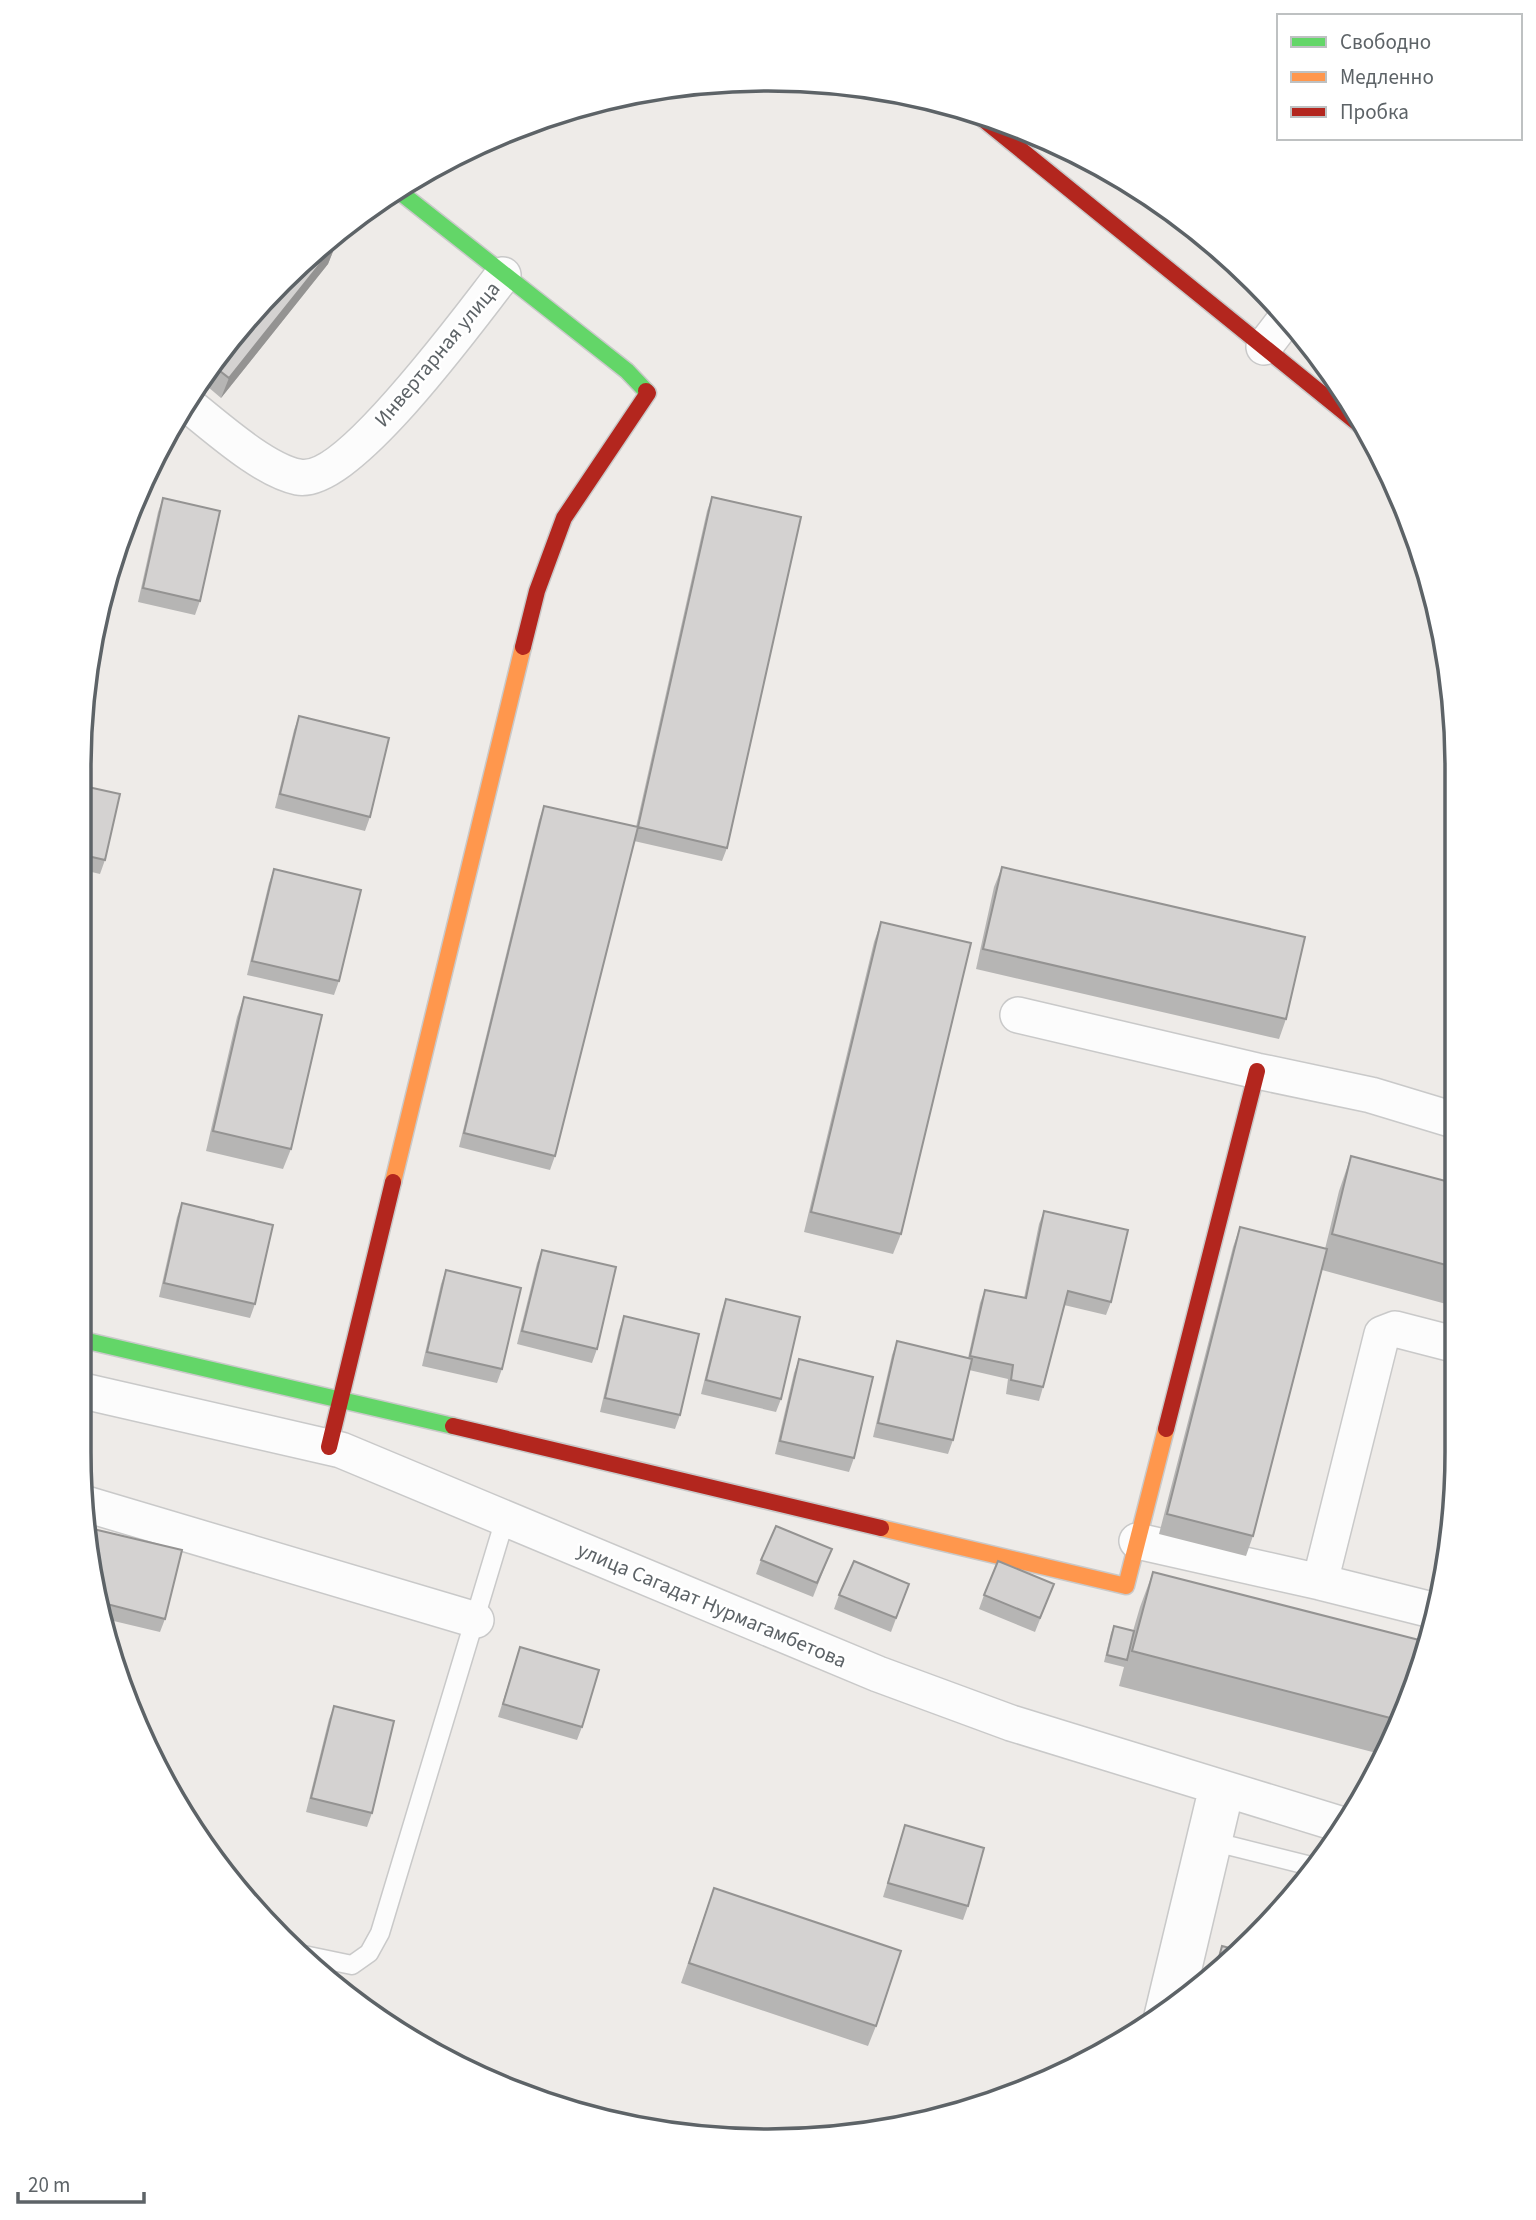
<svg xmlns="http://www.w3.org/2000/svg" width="1536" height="2220" viewBox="0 0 1536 2220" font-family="'Source Sans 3',sans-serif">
  <rect width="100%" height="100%" fill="#eeebe8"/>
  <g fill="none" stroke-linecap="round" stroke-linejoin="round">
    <defs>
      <path id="lane" d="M1223,1844l92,23
        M299,1954l53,11 17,-12 11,-20 125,-414
        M1186,1996l48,-203"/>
      <path id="street" d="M1264,347l23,-30
        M187,404c28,22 76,66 111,73 50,10 174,-163 205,-202
        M1018,1015l239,56 114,24 86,26
        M79,1390l262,60 537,224 133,49 335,103
        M86,1504l390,116
        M1137,1541l183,41 62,-248 13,-5 62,16
        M1320,1582l116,29
        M1162,2016l55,-229"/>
      <path id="fast" d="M396,189l231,182 19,20
        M79,1339l374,87"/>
      <path id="slow" d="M393,1182l130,-535
        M881,1528l245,58 40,-157"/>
      <path id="jam" d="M978,115l387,314
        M523,647l14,-56 27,-73 84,-125 -2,-2
        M453,1426l428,102
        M1166,1429l91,-358
        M329,1447l64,-265"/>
    </defs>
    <use href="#lane" stroke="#c9c9c9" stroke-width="21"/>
    <use href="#street" stroke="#c9c9c9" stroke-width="38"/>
    <use href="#fast" stroke="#c9c9c9" stroke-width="19"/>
    <use href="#slow" stroke="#c9c9c9" stroke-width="19"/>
    <use href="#jam" stroke="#c9c9c9" stroke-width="19"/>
    <use href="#lane" stroke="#fcfcfc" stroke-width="18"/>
    <use href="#street" stroke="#fcfcfc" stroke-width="35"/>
    <use href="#fast" stroke="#63d668" stroke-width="16"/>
    <use href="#slow" stroke="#ff974d" stroke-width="16"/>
    <use href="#jam" stroke="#b3261e" stroke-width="16"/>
  </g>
  <path fill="#b6b5b4" d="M336,244l-8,20 -107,134 -20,-17 20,-32z
    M712,497l15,351 -5,13 -88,-20 -79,315 -5,14 -91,-23 80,-327 5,-14 92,21 71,-316z
    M163,498l37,103 -5,14 -57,-13 20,-90z
    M299,716l71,101 -5,14 -90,-23 19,-78z
    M79,785l26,75 -5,14 -21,-5z
    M1002,867l284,152 -7,20 -303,-70 18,-82z
    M274,869l65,112 -5,14 -87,-20 22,-92z
    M881,922l20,312 -8,20 -89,-22 70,-290z
    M244,997l47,152 -8,20 -77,-18 31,-134z
    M1351,1156l106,28v123l-135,-37 -69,266 -7,20 -87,-22 74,-287 7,-20 85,22 14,-58z
    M182,1203l73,101 -5,14 -91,-21 18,-80z
    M1044,1211l67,91 -5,13 -42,-10 -21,82 -4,14 -33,-7 2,-15 -39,-9 -16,70 -5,14 -75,-17 19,-82 5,-14 71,17 12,-55 5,-13 39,8 15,-74z
    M542,1250l55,99 -5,14 -75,-19 20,-81z
    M446,1270l56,99 -5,14 -75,-17 19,-82z
    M726,1299l55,100 -5,13 -75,-18 20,-81z
    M624,1316l56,99 -5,14 -75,-17 19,-82z
    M799,1359l55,99 -5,14 -74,-18 19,-81z
    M89,1528l76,91 -5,13 -59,-14z
    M832,1549l-19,48 -57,-23 5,-14z
    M1153,1572l252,144 -21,39 -265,-69 5,-19 -20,-5 7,-29 3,-7 19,5 7,-24z
    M909,1584l-18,48 -57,-23 5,-14z
    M1054,1584l-19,48 -56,-23 5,-14z
    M520,1647l62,80 -5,13 -79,-23z
    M334,1706l38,107 -5,14 -61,-15 23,-93z
    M905,1825l63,81 -5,14 -80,-23z
    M714,1888l162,138 -8,20 -187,-63z
    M1222,1946l19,5 -28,23 2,-8z"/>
  <path fill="#949392" d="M336,244l-8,20 -107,134 8,-20z"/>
  <path fill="#d4d2d1" stroke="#949392" stroke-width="2" d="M331,240l5,4 -107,134 -18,-14 10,-15 60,-69z
    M712,497l89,20 -74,331 -89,-21z
    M163,498l57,13 -20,90 -57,-13z
    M299,716l90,22 -19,79 -90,-23z
    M79,785l41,9 -15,66 -26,-6z
    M544,806l94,21 -83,329 -91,-23z
    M1002,867l303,70 -19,82 -303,-70z
    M274,869l87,21 -22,91 -87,-20z
    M881,922l90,21 -70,291 -90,-22z
    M244,997l78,18 -31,134 -78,-18z
    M1351,1156l106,28v84l-125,-34z
    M182,1203l91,22 -18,79 -91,-21z
    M1044,1211l84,19 -17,72 -43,-11 -25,96 -32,-7 2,-15 -43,-9 15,-66 41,8z
    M1240,1227l87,22 -74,287 -86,-22z
    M542,1250l74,17 -19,82 -75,-18z
    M446,1270l75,18 -19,81 -75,-17z
    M726,1299l74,18 -19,82 -75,-19z
    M624,1316l75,18 -19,81 -75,-17z
    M897,1341l75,18 -19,81 -75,-17z
    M799,1359l74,18 -19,81 -74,-17z
    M776,1526l56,23 -15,34 -56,-23z
    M89,1528l93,22 -17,69 -66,-17z
    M854,1561l55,23 -13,34 -57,-23z
    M998,1561l56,23 -14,34 -56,-23z
    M1153,1572l274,70 -22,74 -3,5 -270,-70z
    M1114,1626l20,5 -7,29 -20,-5z
    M520,1647l79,23 -17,57 -79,-23z
    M334,1706l60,15 -22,92 -61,-15z
    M133,1720l8,2 -2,8z
    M905,1825l79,23 -16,58 -80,-23z
    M714,1888l187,63 -25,75 -187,-63z
    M1222,1946l19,5 -26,21z"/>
  <g text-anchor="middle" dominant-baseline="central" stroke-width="5" stroke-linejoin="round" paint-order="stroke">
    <g font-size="21" fill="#5d6367" stroke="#fff">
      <text transform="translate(437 354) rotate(-50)">Инвертарная улица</text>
      <text transform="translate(712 1605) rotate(23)">улица Сагадат Нурмагамбетова</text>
    </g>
  </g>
  <path d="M0 0H1536V2220H0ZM768 91H768A677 677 0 0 1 1445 768V1452A677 677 0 0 1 768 2129H768A677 677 0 0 1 91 1452V768A677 677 0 0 1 768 91Z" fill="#fff" fill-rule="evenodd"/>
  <path fill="none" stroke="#5d6367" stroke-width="3.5" d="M768 91H768A677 677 0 0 1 1445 768V1452A677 677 0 0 1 768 2129H768A677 677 0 0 1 91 1452V768A677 677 0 0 1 768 91Z"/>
  <rect x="1277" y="14" width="245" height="126" fill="#ffffff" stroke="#bec1c2" stroke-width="2"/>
  <rect x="1291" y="37" width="35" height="10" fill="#63d668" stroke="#bec1c2" stroke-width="2"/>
  <text x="1340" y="49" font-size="21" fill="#5d6367">Свободно</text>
  <rect x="1291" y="72" width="35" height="10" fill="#ff974d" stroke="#bec1c2" stroke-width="2"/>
  <text x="1340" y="84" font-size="21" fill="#5d6367">Медленно</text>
  <rect x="1291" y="107" width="35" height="10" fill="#b3261e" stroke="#bec1c2" stroke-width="2"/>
  <text x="1340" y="119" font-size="21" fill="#5d6367">Пробка</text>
  <path d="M18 2192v10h126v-10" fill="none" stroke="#5d6367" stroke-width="3.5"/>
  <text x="28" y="2192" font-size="21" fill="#5d6367" stroke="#ffffff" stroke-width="5" paint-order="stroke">20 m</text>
</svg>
